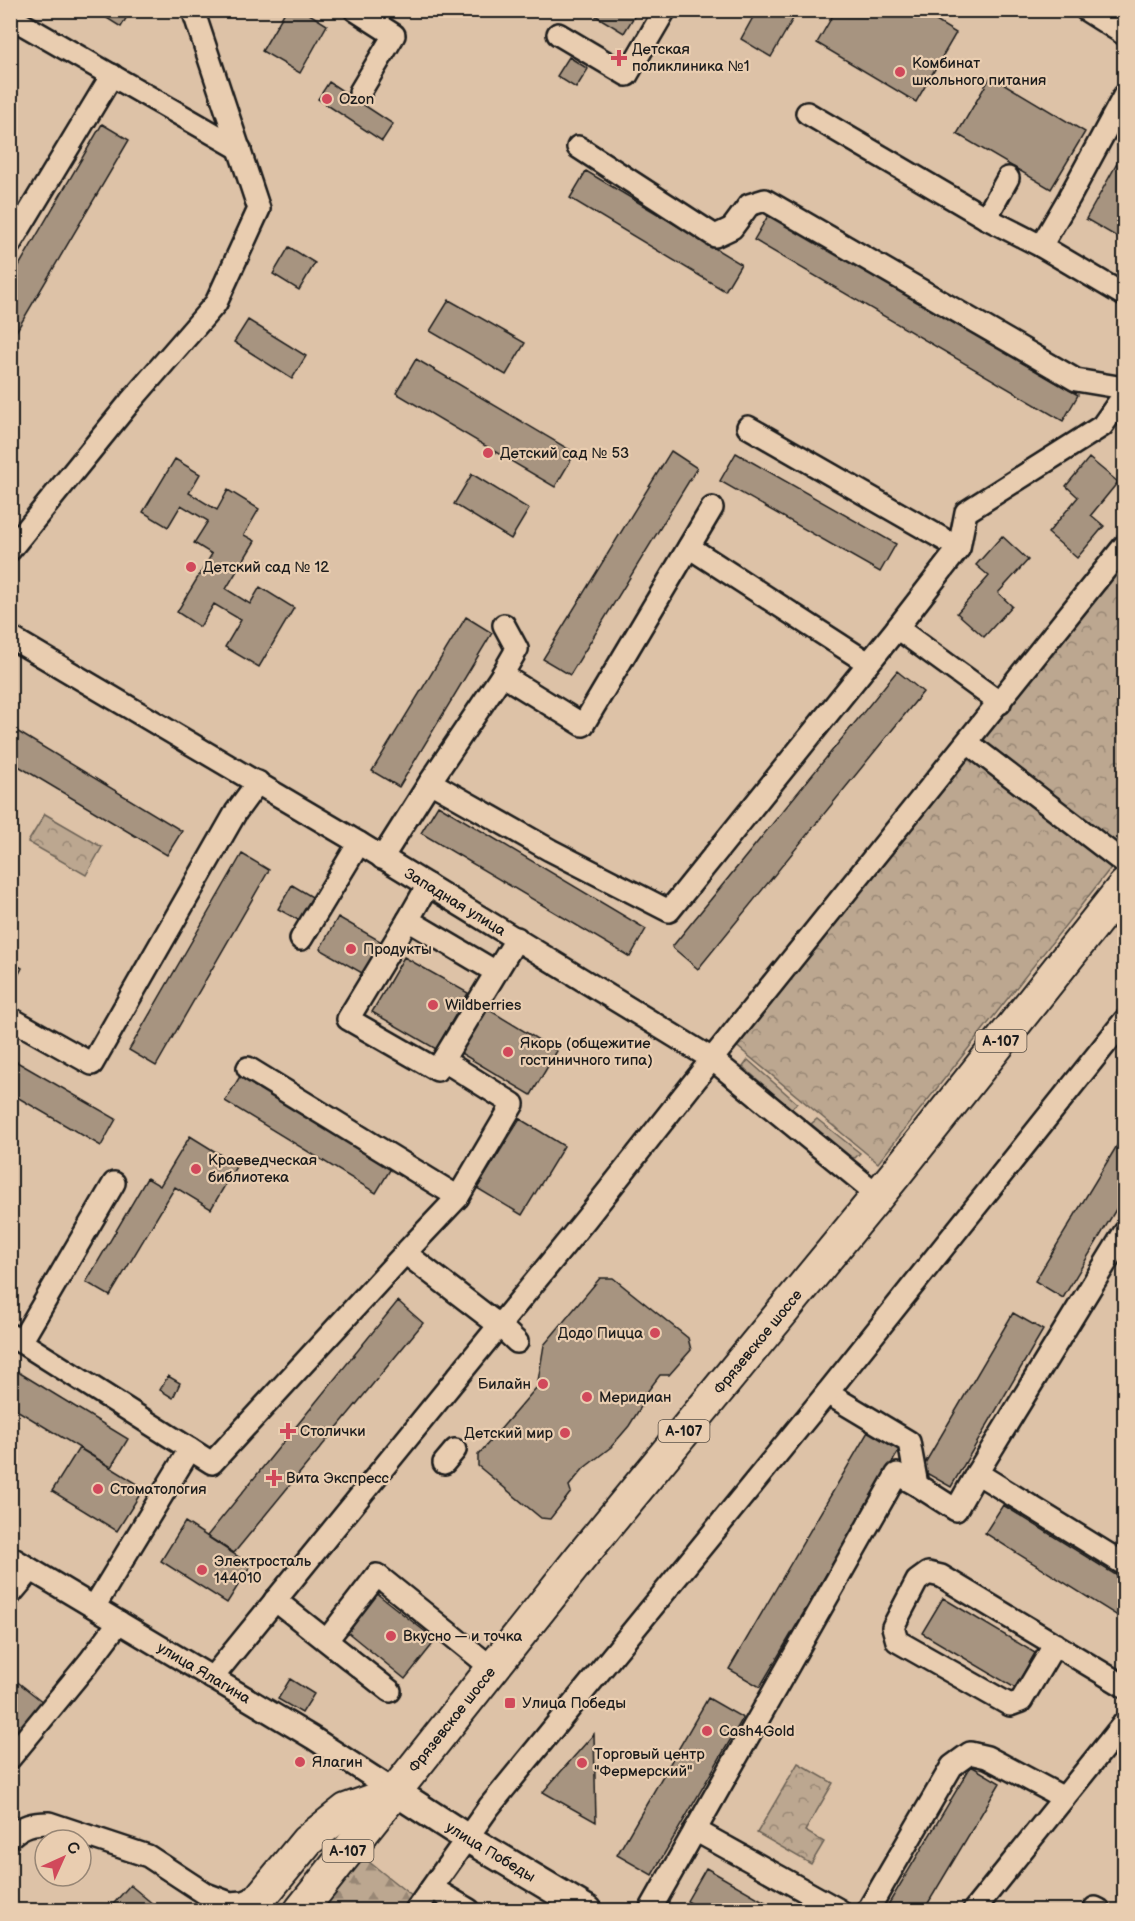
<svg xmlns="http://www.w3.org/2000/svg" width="1135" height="1921" viewBox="0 0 1135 1921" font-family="'Balsamiq Sans',sans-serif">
  <defs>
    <pattern id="forest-firs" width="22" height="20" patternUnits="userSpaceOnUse" patternTransform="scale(1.5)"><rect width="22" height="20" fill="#bca790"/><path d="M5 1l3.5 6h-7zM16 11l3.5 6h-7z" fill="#988775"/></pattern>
    <pattern id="park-crowns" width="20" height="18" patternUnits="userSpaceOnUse" patternTransform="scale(1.5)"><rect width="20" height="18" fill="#bca790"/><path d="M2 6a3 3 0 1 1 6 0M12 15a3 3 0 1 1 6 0" fill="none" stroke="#988775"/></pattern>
  </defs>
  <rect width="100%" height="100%" fill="#ddc2a7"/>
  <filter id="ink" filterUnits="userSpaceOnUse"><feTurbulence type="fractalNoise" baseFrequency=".0167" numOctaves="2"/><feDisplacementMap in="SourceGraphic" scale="12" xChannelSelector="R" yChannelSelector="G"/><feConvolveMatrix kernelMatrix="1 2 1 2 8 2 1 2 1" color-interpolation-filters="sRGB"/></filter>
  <g filter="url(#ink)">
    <path fill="#bca790" stroke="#6c6256" stroke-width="1.5" d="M748,1060l49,43 -6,6 -48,-42z
      M817,1119l43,34 -5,5 -4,-1 -40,-33z"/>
    <path fill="url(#forest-firs)" stroke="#6c6256" stroke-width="1.5" d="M363,1857l50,40 -11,13h-81z"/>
    <path fill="url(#park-crowns)" stroke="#6c6256" stroke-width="1.5" d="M1124,562v289l-246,312 -150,-124z
      M45,814l57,33 -16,28 -58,-33z
      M798,1763l35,20 -28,48 19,11 -13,22 -54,-31z"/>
    <path fill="#a79480" stroke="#1c1c1c" stroke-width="1.5" d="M94,10h37l-10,17z
      M286,10h17l24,15 -27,48 -38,-22z
      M600,10h38l-14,23 -28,-17z
      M757,10h41l-27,47 -30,-18z
      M836,10h82l38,23 -40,69 -99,-59z
      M569,57l19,12 -12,19 -19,-12z
      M991,76l94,56 -34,57 -94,-55z
      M329,82l64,42 -11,17 -64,-42z
      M102,124l27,16 -119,202v-61z
      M1124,151v90l-38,-22z
      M586,171l155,93 -16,27 -155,-93z
      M769,214l309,181 -15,26 -309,-181z
      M289,247l26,16 -16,27 -26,-16z
      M449,300l76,43 -19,32 -76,-44z
      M248,320l58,36 -14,23 -58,-37z
      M416,359l159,94 -20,34 -159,-94z
      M671,451l26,17 -127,207 -27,-16z
      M736,453l160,91 -16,28 -160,-91z
      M1089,458l29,24 -27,33 13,11 -27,32 -29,-25 30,-36 -12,-11z
      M175,459l25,15 -11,19 28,17 11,-20 31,19 -15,26 11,6 -29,48 24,15 10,-17 34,21 -35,59 -34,-20 16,-27 -27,-16 -14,23 -23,-15 35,-58 -18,-11 14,-22 -27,-16 -13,22 -25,-15z
      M472,474l57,35 -18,30 -57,-35z
      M1002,536l26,24 -30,33 14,13 -28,31 -27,-24 32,-37 -13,-11z
      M466,617l26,16 -93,154 -27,-16z
      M897,671l26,21 -225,277 -26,-22z
      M10,727l172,104 -15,24 -157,-94z
      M438,805l208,124 -16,28 -209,-124z
      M242,854l27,16 -113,196 -27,-16z
      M292,885l22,13 -14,23 -22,-12z
      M338,917l49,28 -18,32 -49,-28z
      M404,957l64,36 -32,56 -64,-37z
      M10,961l12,7 -9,17 -3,-2z
      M486,1008l71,43 -26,44 -72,-43z
      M10,1058l106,61 -15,27 -91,-53z
      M242,1073l151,92 -17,28 -151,-92z
      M520,1119l44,27 -42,69 -45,-27z
      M1124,1134v62l-61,102 -28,-17z
      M190,1136l47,29 -26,44 -36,-22 -65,109 -24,-14 61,-104 13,8z
      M600,1278h13l75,60 3,12 -22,25h-9l-13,17 -3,10 -15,24 -18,21 -27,21 -15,18 2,6 -21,27 -9,-1 -63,-52v-11l59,-68 7,-42z
      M398,1301l25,22 -189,230 -27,-17z
      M1013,1313l30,17 -92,157 -30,-17z
      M10,1367l118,72 -17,28 -101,-61z
      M168,1376l12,7 -7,15 -13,-8z
      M869,1430l31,19 -140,238 -31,-18z
      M79,1448l65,40 -27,43 -65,-40z
      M1003,1505l121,75v40l-139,-87z
      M185,1522l66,43 -24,38 -66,-42z
      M376,1593l60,47 -31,39 -59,-48z
      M943,1598l92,55 -20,35 -93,-55z
      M10,1676l33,26 -33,41z
      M290,1679l24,15 -12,19 -24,-14z
      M708,1698l35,20 -91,157 -35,-20z
      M594,1734l2,88 -53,-30z
      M971,1766l29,17 -76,127h-39z
      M706,1868l73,42h-76l-16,-9z
      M130,1885l30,25h-52z"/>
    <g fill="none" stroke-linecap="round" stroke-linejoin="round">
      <defs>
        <g id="minor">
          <path d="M355,10l39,25 -34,57"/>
          <path d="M1086,10l38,24"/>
          <path d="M10,17l230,132"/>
          <path d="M558,34l69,41 38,-65"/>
          <path d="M807,113l179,105 55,28 83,49"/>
          <path d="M578,147l137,89 17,-8 17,-23 16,-5 311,180 48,8"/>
          <path d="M986,218l22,-40"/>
          <path d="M10,244l102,-169"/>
          <path d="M1041,246l28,-48 55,-102"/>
          <path d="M689,547l179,116"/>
          <path d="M959,548l7,-36 136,-86 22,-31"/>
          <path d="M10,550l120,-148 86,-99 43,-94 -66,-199"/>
          <path d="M897,628l103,75"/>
          <path id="s1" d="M10,637l349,206 353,216 166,136"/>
          <path d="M502,675l15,-26 -13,-24"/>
          <path d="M968,743l156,120"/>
          <path d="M430,782l72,-107 81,50 129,-217"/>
          <path d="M382,858l48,-76 120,68 119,61 228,-283 62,-80 -211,-121"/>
          <path d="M428,885l-20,35 88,52"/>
          <path d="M408,920l-60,99 89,51 6,-10"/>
          <path d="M301,939l58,-96"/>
          <path d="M10,1018l82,46 144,-252 22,-30"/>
          <path d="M248,1068l210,129"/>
          <path d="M1124,1233l-147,240 147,91"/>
          <path d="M405,1253l53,-56 55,-93 -70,-44 74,-122"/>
          <path d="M10,1335l202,128 193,-210 95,73 17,16"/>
          <path d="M21,1342l93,-159"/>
          <path d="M827,1393l82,49 8,43 39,25 21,-37"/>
          <path d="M444,1463l11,-13"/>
          <path id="s2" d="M10,1557l303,181 83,54"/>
          <path d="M10,1595l21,-25"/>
          <path d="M275,1600l115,91"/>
          <path d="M94,1607l96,-158"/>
          <path d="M327,1640l50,-65 115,93"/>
          <path d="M1055,1644l-34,57 -11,4 -113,-64 -4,-14 24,-46 11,-8 13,3c61,37 122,73 183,110"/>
          <path d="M212,1678l374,-459 126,-160 412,-513"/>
          <path d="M10,1758l79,-96 30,-40"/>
          <path d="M695,1830l144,80"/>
          <path d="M10,1837c13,-12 23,-14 39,-14l99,33 58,38 24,9 14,-1 18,-7"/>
          <path d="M432,1888l37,22"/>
          <path d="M1095,1908l4,2"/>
          <path d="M416,1910l73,-103 338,-414 297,-372"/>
          <path d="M650,1910l247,-436 20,11"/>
          <path d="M868,1910l84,-144 18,-13 17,4 77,41"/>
          <path d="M974,1910l150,-187"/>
        </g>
        <g id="major">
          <path id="s3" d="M396,1792l71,46 121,72"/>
        </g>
        <g id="highway">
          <path d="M250,1910l57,-69 39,-31 50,-18"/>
          <path id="s4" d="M301,1910l280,-353 313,-381 230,-290"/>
        </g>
      </defs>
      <use href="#minor" stroke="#1c1c1c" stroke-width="26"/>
      <use href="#major" stroke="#1c1c1c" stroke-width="32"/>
      <use href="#highway" stroke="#1c1c1c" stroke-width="36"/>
      <use href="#minor" stroke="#e9cdb0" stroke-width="21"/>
      <use href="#major" stroke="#e9cdb0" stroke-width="27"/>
      <use href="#highway" stroke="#e9cdb0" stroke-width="32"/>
    </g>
  </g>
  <g fill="#d1495b" stroke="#e9cdb0" stroke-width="2">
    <path d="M616 49h6v6h6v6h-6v6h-6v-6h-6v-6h6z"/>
    <circle cx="900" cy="72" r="6"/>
    <circle cx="327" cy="99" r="6"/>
    <circle cx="488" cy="453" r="6"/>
    <circle cx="191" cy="567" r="6"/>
    <circle cx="351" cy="949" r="6"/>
    <circle cx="433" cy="1005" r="6"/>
    <circle cx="508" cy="1052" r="6"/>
    <circle cx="196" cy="1169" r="6"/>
    <circle cx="655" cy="1333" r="6"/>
    <circle cx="543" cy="1384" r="6"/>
    <circle cx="587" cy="1397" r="6"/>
    <path d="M285 1422h6v6h6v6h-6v6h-6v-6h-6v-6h6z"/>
    <circle cx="565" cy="1433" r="6"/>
    <path d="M271 1469h6v6h6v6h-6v6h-6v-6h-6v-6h6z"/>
    <circle cx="98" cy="1489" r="6"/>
    <circle cx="202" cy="1570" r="6"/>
    <circle cx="391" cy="1636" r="6"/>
    <rect x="504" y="1697" width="12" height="12" rx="3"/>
    <circle cx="707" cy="1731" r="6"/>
    <circle cx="300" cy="1762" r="6"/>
    <circle cx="582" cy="1763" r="6"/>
  </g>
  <g text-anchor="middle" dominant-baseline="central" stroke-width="4.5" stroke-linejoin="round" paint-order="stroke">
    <g fill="#e9cdb0" stroke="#5a5148" stroke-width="1.5">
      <rect x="975.5" y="1030" width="51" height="22" rx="4.5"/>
      <rect x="658.5" y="1420" width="51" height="22" rx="4.5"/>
      <rect x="322.5" y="1840" width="51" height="22" rx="4.5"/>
    </g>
    <g font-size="14" font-weight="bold" fill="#1c1c1c">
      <text x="1001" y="1041">А-107</text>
      <text x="684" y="1431">А-107</text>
      <text x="348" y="1851">А-107</text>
    </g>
    <g font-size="15" fill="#1c1c1c" stroke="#e9cdb0" text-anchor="start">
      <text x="632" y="49">Детская<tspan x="632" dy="17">поликлиника №1</tspan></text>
      <text x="912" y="63">Комбинат<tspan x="912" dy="17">школьного питания</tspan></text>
      <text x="339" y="99">Ozon</text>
      <text x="500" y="453">Детский сад № 53</text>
      <text x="203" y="567">Детский сад № 12</text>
      <text x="363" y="949">Продукты</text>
      <text x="445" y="1005">Wildberries</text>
      <text x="520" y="1043">Якорь (общежитие<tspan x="520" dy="17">гостиничного типа)</tspan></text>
      <text x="208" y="1160">Краеведческая<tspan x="208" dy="17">библиотека</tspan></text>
      <text x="643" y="1333" text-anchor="end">Додо Пицца</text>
      <text x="531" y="1384" text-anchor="end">Билайн</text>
      <text x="599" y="1397">Меридиан</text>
      <text x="300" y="1431">Столички</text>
      <text x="553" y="1433" text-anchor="end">Детский мир</text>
      <text x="286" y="1478">Вита Экспресс</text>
      <text x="110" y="1489">Стоматология</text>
      <text x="214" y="1561">Электросталь<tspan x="214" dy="17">144010</tspan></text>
      <text x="403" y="1636">Вкусно — и точка</text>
      <text x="522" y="1703">Улица Победы</text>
      <text x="719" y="1731">Cash4Gold</text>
      <text x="594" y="1754">Торговый центр<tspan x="594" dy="17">"Фермерский"</tspan></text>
      <text x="312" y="1762">Ялагин</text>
    </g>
    <g font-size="15" fill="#1c1c1c" stroke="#e9cdb0">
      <text stroke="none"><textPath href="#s1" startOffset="518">Западная улица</textPath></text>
      <text stroke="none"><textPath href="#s4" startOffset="729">Фрязевское шоссе</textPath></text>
      <text stroke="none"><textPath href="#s2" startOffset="226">улица Ялагина</textPath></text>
      <text stroke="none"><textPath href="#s4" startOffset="243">Фрязевское шоссе</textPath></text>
      <text stroke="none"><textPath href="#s3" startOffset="112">улица Победы</textPath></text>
    </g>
  </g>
  <rect width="1135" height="1921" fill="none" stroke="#e9cdb0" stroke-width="36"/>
  <rect x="18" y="18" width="1099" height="1885" fill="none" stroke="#1c1c1c" stroke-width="2" filter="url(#ink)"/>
  <g transform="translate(63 1858) rotate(45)"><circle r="28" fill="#e9cdb0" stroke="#978675" stroke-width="1.5"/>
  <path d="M0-4.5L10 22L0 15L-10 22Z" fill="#d1495b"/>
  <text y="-9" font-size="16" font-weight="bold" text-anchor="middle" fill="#1c1c1c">С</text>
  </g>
</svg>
